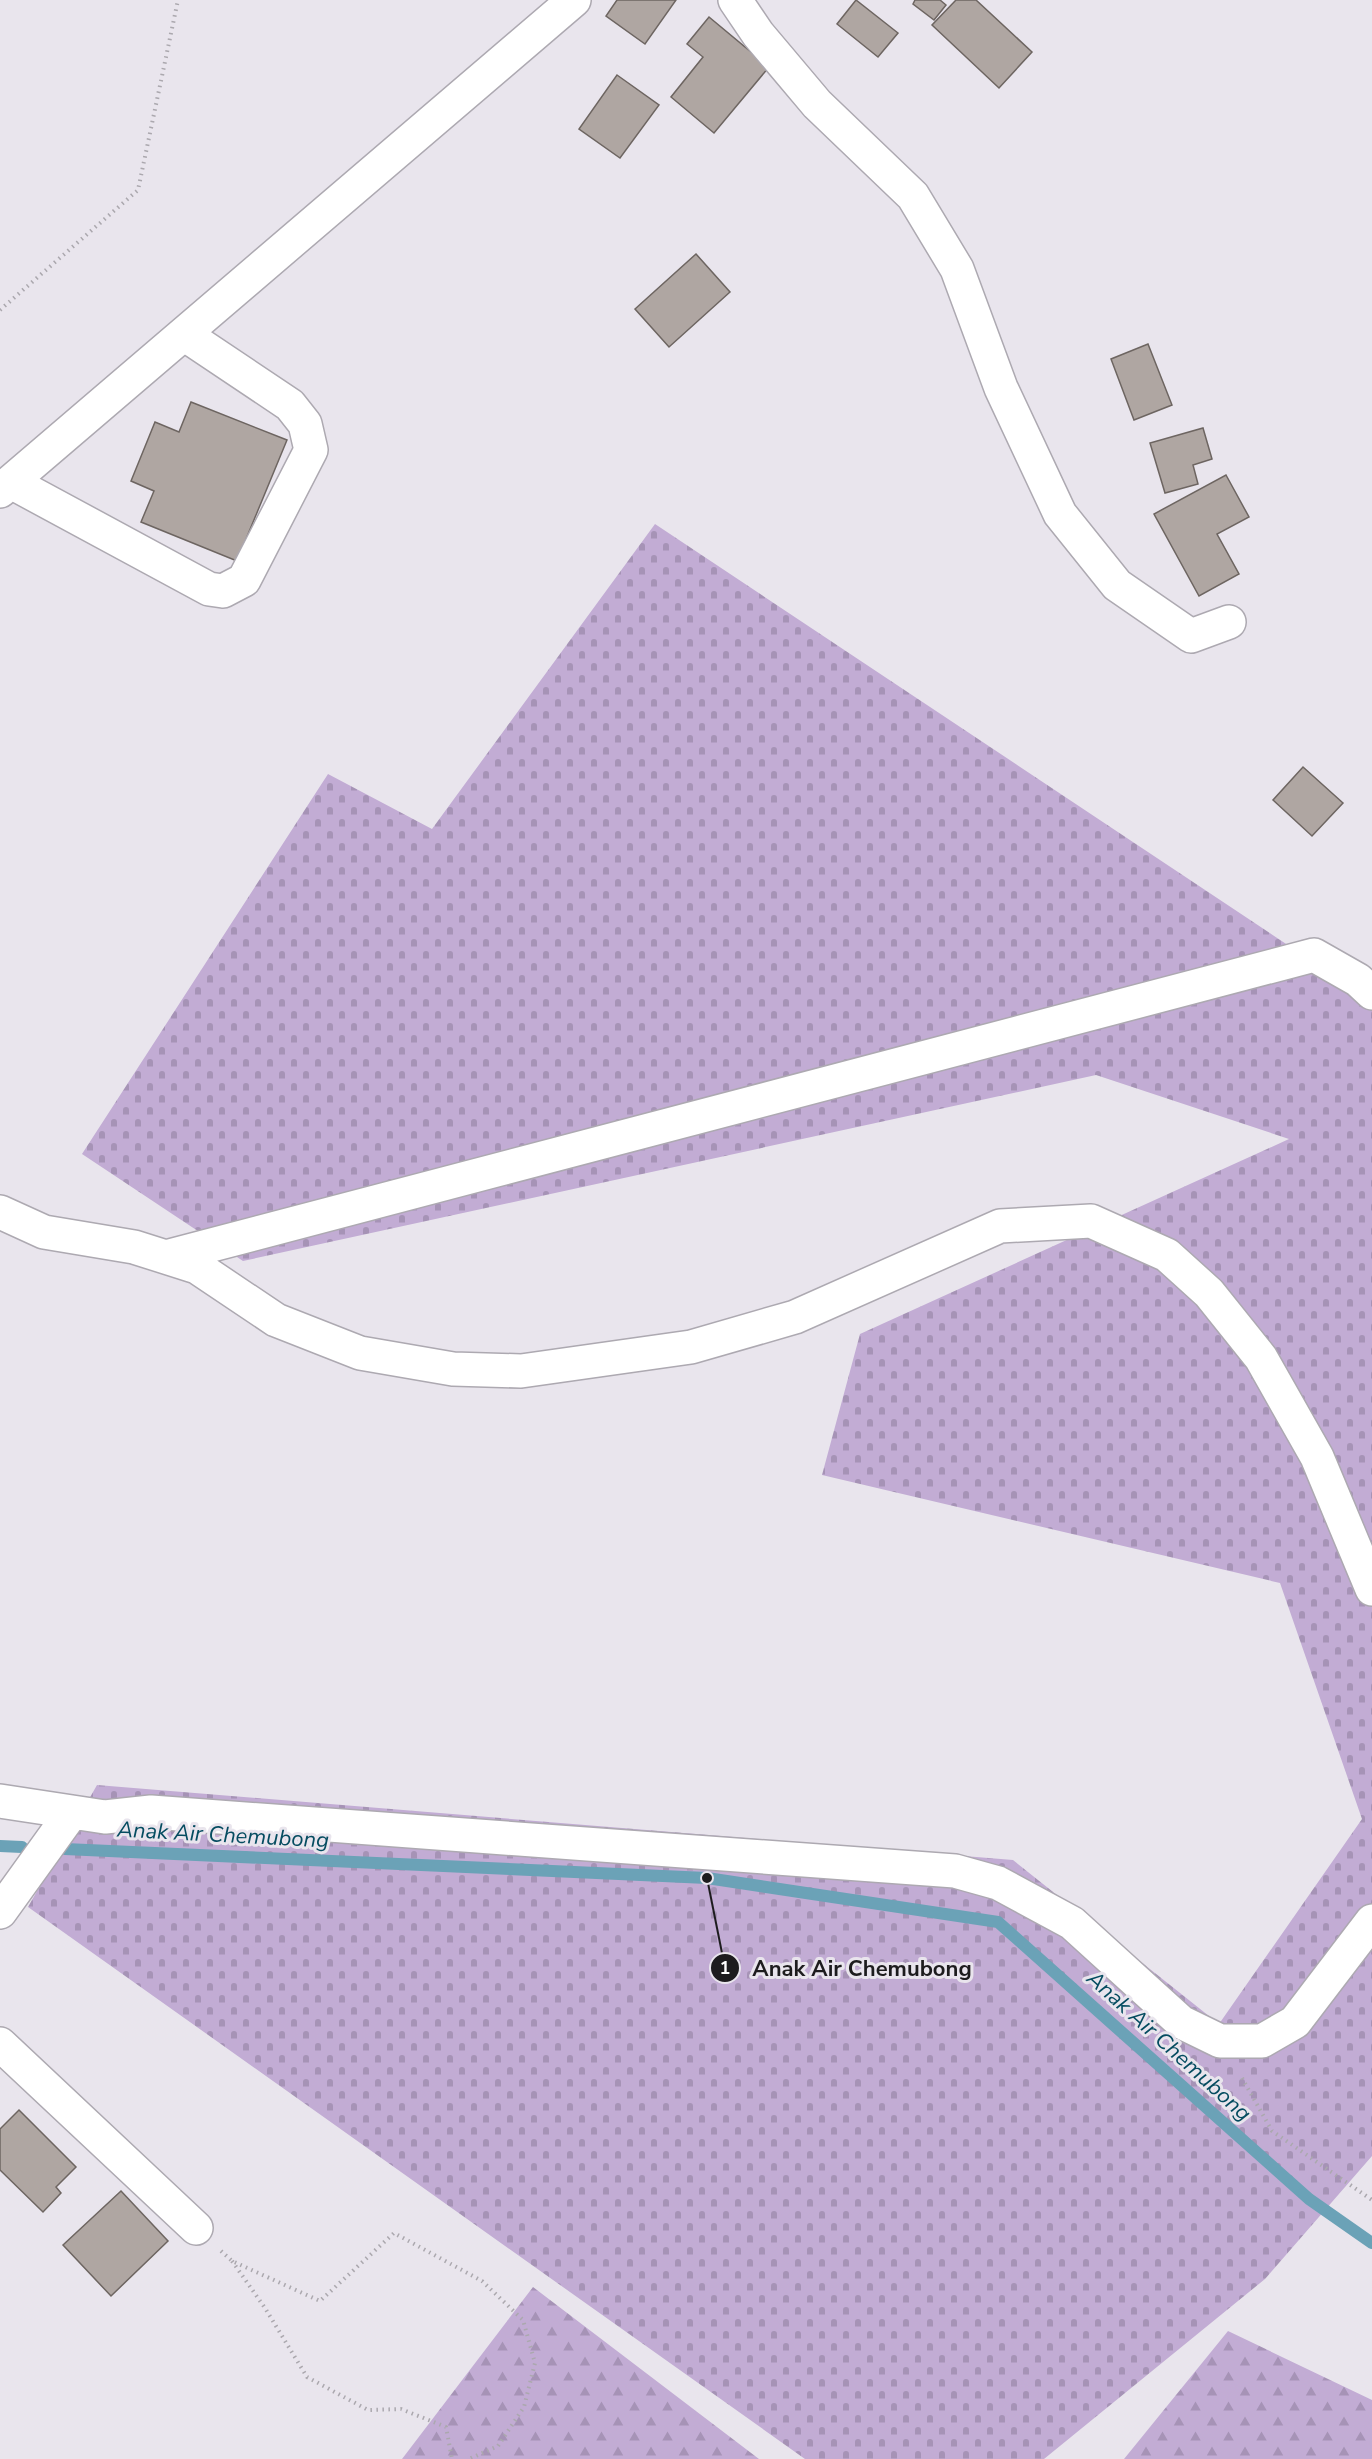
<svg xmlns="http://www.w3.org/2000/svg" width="1372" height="2459" viewBox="0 0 1372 2459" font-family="'Nunito Sans',sans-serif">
  <defs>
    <pattern id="forest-firs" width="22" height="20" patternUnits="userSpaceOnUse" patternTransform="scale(1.5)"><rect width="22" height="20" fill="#c2acd4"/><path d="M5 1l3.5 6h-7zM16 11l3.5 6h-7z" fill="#a693b6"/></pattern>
    <pattern id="cemetery-stones" width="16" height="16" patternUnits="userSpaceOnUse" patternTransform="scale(1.5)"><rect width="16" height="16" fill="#c2acd4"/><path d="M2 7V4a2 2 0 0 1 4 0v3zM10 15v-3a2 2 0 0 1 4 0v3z" fill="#a693b6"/></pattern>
  </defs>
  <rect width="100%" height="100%" fill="#e9e5ed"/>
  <path fill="url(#forest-firs)" d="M533,2287l226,172h1h-358z
    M1228,2331l144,69v59h-248z"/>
  <path fill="url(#cemetery-stones)" d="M655,524l717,477v1155l-107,123 -221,180h-239l-777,-552 69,-122 916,75 206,164 143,-205 -82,-236 -458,-108 38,-141 429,-195 -193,-64 -853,186 -161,-107 246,-380 104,55z"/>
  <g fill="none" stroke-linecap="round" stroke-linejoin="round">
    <path stroke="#6ba2b7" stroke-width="12" d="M0,1846l22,1
      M65,1849l642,29 291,44 311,277 63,44"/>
  </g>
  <path fill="#afa6a2" stroke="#6d6561" stroke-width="1.5" d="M617,0h59l-31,44 -39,-28z
    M856,0l42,33 -20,24 -41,-33z
    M915,0h25l6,5 -12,15 -21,-16z
    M956,0h20l56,52 -33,36 -67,-63z
    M709,17l60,50 -55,66 -43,-36 32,-40 -16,-13z
    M617,75l42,30 -39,53 -41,-29z
    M696,254l34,38 -61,55 -34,-38z
    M1148,344l24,61 -38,15 -23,-61z
    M191,402l96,38 -50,121 -96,-39 13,-31 -23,-10 24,-59 24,10z
    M1203,428l9,31 -19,6 5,19 -33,9 -15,-50z
    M1226,475l23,42 -32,17 22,40 -40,22 -45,-82z
    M1303,767l40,36 -31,33 -39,-36z
    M19,2110l57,57 -20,20 5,6 -18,19 -43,-42v-41z
    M121,2191l47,50 -57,55 -48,-51z"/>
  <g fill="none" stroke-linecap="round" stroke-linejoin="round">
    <defs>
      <path id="minor" d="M735,0l23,34 59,70 96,92 44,73 44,119 59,126 57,71 74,51 38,-14
        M11,482l198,107 14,2 21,-11 67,-130 -6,-26 -15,-19 -106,-71
        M0,491l574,-491
        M0,1212l44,20 90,15 63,20 79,53 84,33 93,16 68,2 170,-24 104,-30 205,-91 91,-5 76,34 42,38 52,65 56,99 55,132
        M166,1257l1148,-302 44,25 14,13
        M0,1801l105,16 46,-5 804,59 43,12 74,40 109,99 39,19h42l33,-19 77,-101
        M0,1912l72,-100
        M0,2044l196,184"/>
    </defs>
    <use href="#minor" stroke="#ada9b1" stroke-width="36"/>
    <path stroke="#aba8ae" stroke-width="4" stroke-dasharray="1.5 4.5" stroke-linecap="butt" d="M0,310l138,-120 40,-190
      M1242,2078l30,53 100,69
      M221,2251l11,10 88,40 74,-68 88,48 41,39 12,43 -11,44 -26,39 -29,13
      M232,2261l33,47 42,69 61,33 33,-1 45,18 6,32"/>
    <use href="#minor" stroke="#fff" stroke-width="33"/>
  </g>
  <g text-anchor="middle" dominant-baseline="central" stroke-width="6" stroke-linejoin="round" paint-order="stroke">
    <g font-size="22" font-style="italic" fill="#054c60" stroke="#e9e5ed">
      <text transform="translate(223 1835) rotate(3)">Anak Air Chemubong</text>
      <text transform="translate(1169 2046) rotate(42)">Anak Air Chemubong</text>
    </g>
  </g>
  <path fill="none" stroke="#1d1c1e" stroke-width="2" d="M707 1878L725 1968"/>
  <g fill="#1d1c1e" stroke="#e9e5ed" stroke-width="2">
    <circle cx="707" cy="1878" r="6"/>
    <circle cx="725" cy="1968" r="15"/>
  </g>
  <g font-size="18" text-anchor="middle" font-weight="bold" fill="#fff">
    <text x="725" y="1974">1</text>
  </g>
  <g font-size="22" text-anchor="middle" font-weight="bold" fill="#1d1c1e" stroke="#e9e5ed" stroke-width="6" stroke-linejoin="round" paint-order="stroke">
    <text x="862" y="1976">Anak Air Chemubong</text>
  </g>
</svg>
